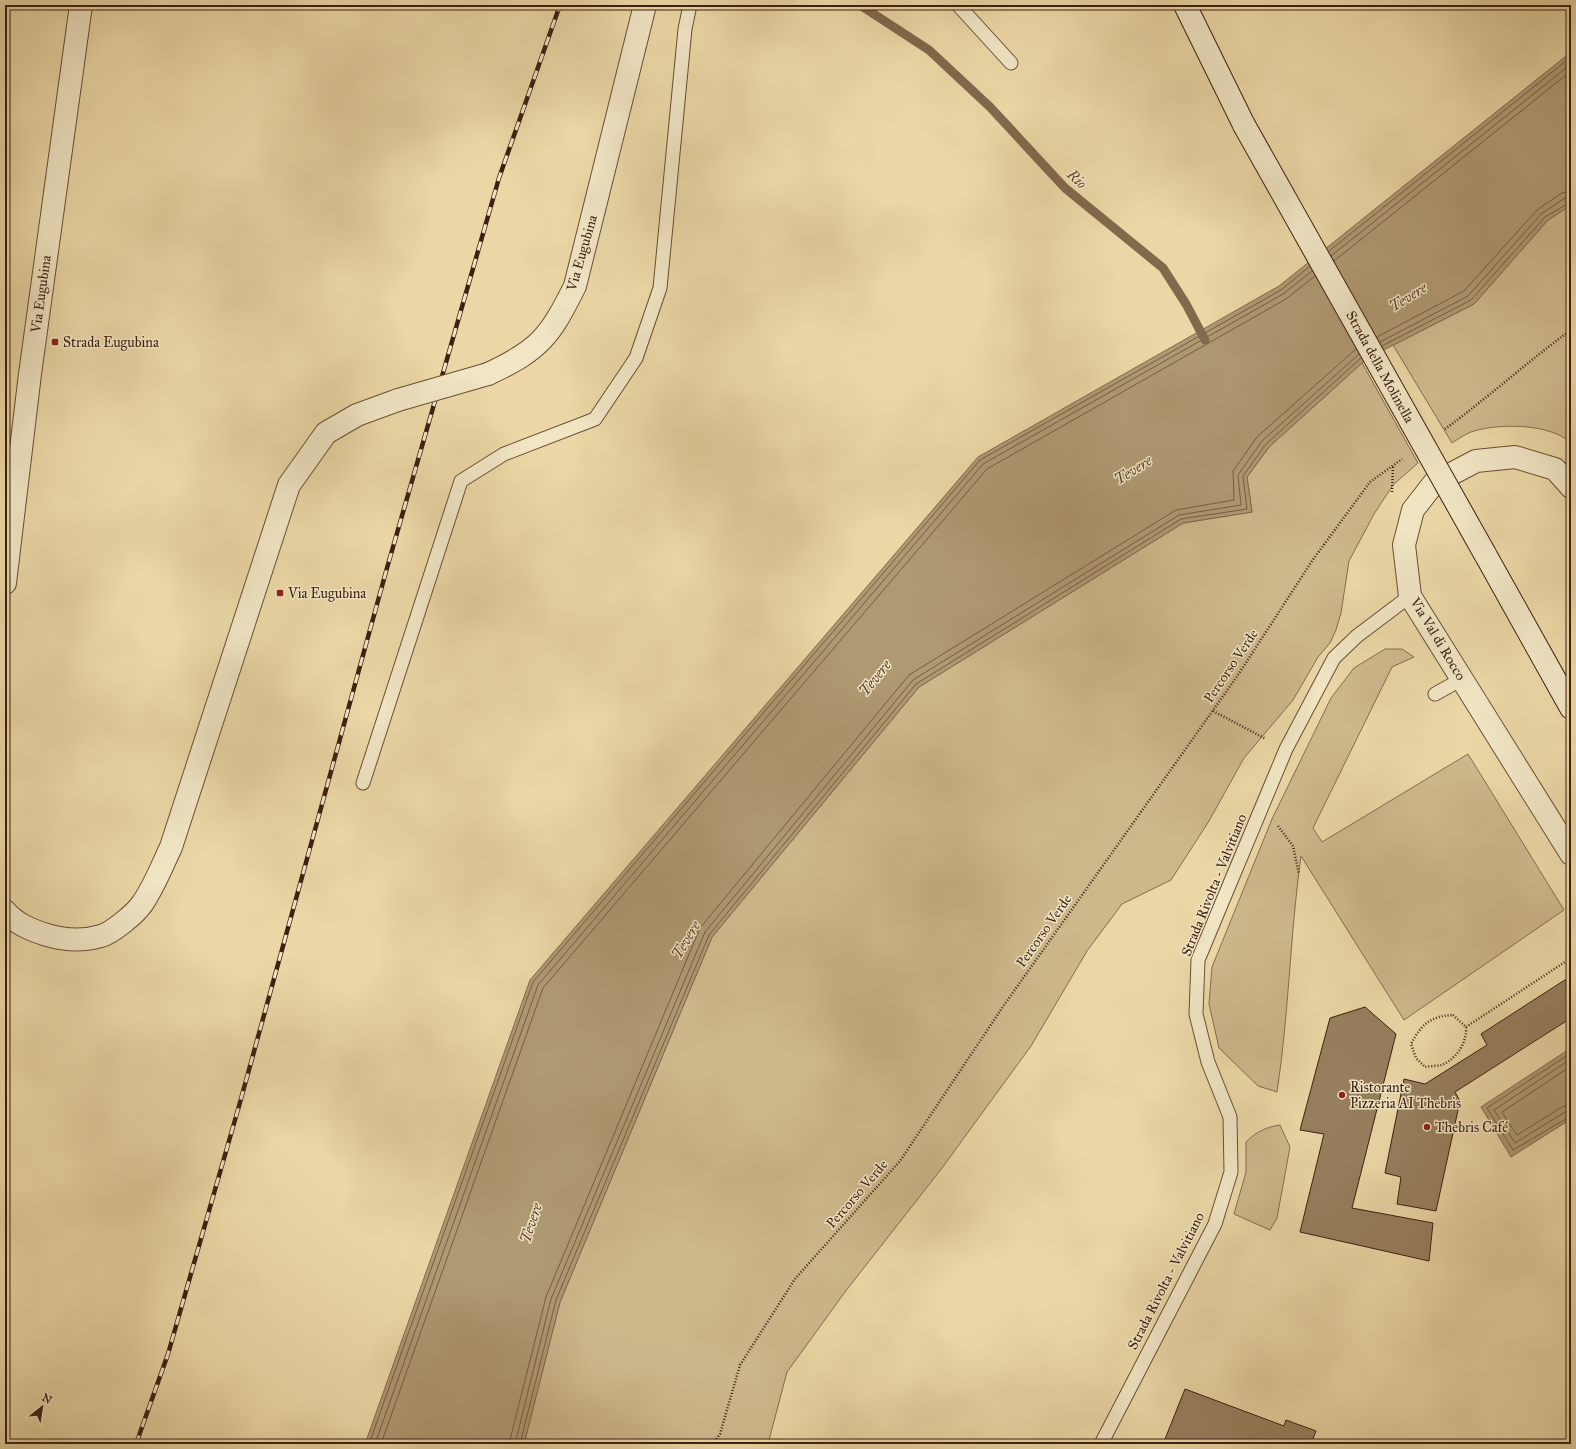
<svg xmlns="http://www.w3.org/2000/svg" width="1576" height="1449" viewBox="0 0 1576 1449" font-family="'IM FELL Great Primer',serif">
  <rect width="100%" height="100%" fill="#ead7a5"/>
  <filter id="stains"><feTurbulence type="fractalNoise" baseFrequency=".005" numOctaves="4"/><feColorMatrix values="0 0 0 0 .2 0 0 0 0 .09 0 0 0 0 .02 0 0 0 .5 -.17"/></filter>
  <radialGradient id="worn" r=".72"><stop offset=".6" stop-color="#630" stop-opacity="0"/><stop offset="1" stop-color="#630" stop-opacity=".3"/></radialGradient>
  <path fill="#cdb88c" stroke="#856c4f" d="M1571,205v238c-21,-20 -74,-20 -100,-11 -7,3 -13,7 -19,11l-59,-98 81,-41 74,-84z
    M1362,363l56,100 -25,22 -19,29 -25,47 -8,52 -5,17 -6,13 -12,14 -25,43 -49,58 -35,63 -38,59 -49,24 -35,47 -56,95 -89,122 -97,124 -58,80 -19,72h-244l36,-142 152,-365 207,-250 264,-164 69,-11 -5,-35 22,-30z
    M1385,649h17l12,8 -22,10 -79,161 9,14 146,-88 96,156 -160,110 -103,-164c-11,78 -12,158 -24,236l-19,-6 -39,-38 -10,-44 3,-37 60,-148 59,-121 23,-30z
    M1280,1125l10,22 -13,71 -7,12 -36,-16 12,-42v-30c10,-10 20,-15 34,-17z"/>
  <path fill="#af9973" stroke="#81694c" d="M1571,52v153l-23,15 -74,84 -104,53 -8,6 -93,84 -22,30 5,35 -69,11 -264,164 -207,250 -152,365 -36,142h-159l165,-464 448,-523 301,-171z
    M1571,1048v71l-60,38 -30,-50z"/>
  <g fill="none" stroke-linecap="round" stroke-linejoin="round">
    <path stroke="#765c42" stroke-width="1" d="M1329,251l242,-194
      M1331,256l240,-192
      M1334,261l237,-190
      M1377,337l87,-46 73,-81 25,-17 9,-2
      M1380,342l88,-46 73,-82 24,-16 6,-1
      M1382,346l89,-46 74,-83 26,-15
      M1571,1053l-84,55 26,42 58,-34
      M1571,1059l-77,51 21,33 50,-31 6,-1
      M1571,1066l-69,46 15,23 45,-28 9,-3
      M369,1444l164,-462 447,-522 301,-170 29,-24
      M375,1444l163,-459 445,-521 300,-170 29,-23
      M381,1444l162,-456 444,-519 299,-170 29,-23
      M509,1444l37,-147 154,-369 209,-253 267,-165 58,-10 -1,-29 24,-34 99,-88
      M515,1444l36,-145 154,-367 208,-252 266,-165 62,-10 -3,-30 24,-34 97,-87
      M520,1444l36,-144 153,-365 207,-251 265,-165 66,-10 -4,-33 23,-32 95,-86"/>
    <path stroke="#81694c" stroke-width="9" d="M860,5l69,45 61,57 75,81 98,80 23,36 19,36"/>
  </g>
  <path fill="#977f5e" stroke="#3d2012" d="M1571,976v42l-116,74 5,9 -24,110 -39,-7 4,-27 -16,-4 19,-94 21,5 62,-39 -6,-11z
    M1365,1007l31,27 -44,174 81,15 -4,38 -129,-29 24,-98 -24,-4 30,-112z
    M1185,1389l99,37 2,-6 30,11 -5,13h-148z"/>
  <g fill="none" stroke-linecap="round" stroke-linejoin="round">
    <defs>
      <path id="service" d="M958,5l53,58
        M1435,694l27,-15
        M363,783l98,-302 43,-27 91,-35 41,-61 24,-70 25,-259 5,-24
        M1101,1444l114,-220 16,-52 -1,-55 -22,-55 -12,-48 2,-54 88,-211 48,-91 23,-22 53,-40"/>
      <path id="minor" d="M1571,487l-16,-18 -40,-12 -39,4 -42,22 -21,27 -9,35 6,51 161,258"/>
      <path id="tertiary" d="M488,374c52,-24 62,-38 87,-88l70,-281
        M5,583l25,-209 51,-369
        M5,911c11,13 26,19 42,24 17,5 37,6 54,1 11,-3 34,-22 41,-32 12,-17 20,-38 29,-57l118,-362 37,-52 31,-18 41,-15"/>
      <path id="secondary" d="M1185,5l59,120
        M1485,554l86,154"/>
    </defs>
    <use href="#service" stroke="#684e37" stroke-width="15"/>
    <use href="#minor" stroke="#684e37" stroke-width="24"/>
    <use href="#tertiary" stroke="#684e37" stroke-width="24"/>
    <use href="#secondary" stroke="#3d2012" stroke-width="24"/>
    <path stroke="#3d2012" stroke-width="2.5" stroke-dasharray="1 2" stroke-linecap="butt" d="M1445,429c44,-32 83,-68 126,-99
      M1392,492l1,-26
      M1213,711l53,28
      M1278,826l15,20 6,28
      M1453,1015l13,12c1,16 -9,31 -24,38 -5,1 -12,1 -17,2l-9,-9 -5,-14c10,-19 19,-28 42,-29z
      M1466,1027l105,-69
      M713,1444l7,-10 20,-69 55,-86 105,-118 102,-153 236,-333 74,-114 58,-79 32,-23"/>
    <use href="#service" stroke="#f1e5c4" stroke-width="13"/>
    <use href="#minor" stroke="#f1e5c4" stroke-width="22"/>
    <use href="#tertiary" stroke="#f1e5c4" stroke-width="22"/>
    <use href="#secondary" stroke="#f1e5c4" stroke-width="22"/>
    <defs>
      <path id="rail" d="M136,1444l32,-90 71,-248 148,-538 112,-390 61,-173"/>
    </defs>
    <use href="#rail" stroke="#3d2012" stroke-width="4.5"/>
    <use href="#rail" stroke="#f1e5c4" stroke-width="3" stroke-dasharray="9" stroke-linecap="butt"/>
    <defs>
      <path id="tertiary-bridge" d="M398,400l90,-26"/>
      <path id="secondary-bridge" d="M1244,125l241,429"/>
    </defs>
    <use href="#tertiary-bridge" stroke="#684e37" stroke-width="24" stroke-linecap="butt"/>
    <use href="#secondary-bridge" stroke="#3d2012" stroke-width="24" stroke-linecap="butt"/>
    <use href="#tertiary-bridge" stroke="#f1e5c4" stroke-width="22"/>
    <use href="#secondary-bridge" stroke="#f1e5c4" stroke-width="22"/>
  </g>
  <g fill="#8f2418" stroke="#f1e5c4" stroke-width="1.5">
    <rect x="51" y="338" width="8" height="8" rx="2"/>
    <rect x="276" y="589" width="8" height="8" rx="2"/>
    <circle cx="1342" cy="1095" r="4"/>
    <circle cx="1427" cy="1127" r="4"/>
  </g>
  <g text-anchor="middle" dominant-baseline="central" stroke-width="3" stroke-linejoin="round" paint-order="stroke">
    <g font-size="14" fill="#3d2012" stroke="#f1e5c4">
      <text transform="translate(582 253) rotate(-74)">Via Eugubina</text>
      <text transform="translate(41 294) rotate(-82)">Via Eugubina</text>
      <text transform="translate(1380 367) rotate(61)">Strada della Molinella</text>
      <text transform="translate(1438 639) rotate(59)">Via Val di Rocco</text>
      <text transform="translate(1231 666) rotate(-56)">Percorso Verde</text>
      <text transform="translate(1214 885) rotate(-68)">Strada Rivolta - Valvitiano</text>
      <text transform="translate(1044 931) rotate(-55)">Percorso Verde</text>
      <text transform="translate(857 1194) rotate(-49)">Percorso Verde</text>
      <text transform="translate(1166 1281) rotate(-63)">Strada Rivolta - Valvitiano</text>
    </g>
    <g font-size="14" fill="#3d2012" stroke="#f1e5c4" text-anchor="start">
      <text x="63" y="342">Strada Eugubina</text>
      <text x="288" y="593">Via Eugubina</text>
      <text x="1350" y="1087">Ristorante<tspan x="1350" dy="16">Pizzeria AI Thebris</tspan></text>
      <text x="1435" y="1127">Thebris Café</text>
    </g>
    <g font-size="15" font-style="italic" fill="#5f442f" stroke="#f1e5c4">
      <text transform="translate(1077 179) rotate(43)">Rio</text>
      <text transform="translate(1408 297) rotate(-32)">Tevere</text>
      <text transform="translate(1133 470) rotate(-32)">Tevere</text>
      <text transform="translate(875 678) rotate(-51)">Tevere</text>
      <text transform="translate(686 940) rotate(-59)">Tevere</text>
      <text transform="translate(531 1223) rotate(-72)">Tevere</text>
    </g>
  </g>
  <rect width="1576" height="1449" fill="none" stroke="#ead7a5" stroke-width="20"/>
  <rect x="6" y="6" width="1564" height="1437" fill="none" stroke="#3d2012" stroke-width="2"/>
  <rect x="10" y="10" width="1556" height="1429" fill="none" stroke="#3d2012"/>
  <g transform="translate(42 1407) rotate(30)" stroke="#f1e5c4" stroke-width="3" paint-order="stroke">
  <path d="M0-3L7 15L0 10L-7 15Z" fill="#3d2012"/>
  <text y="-6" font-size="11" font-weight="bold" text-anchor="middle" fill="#3d2012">N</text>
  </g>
  <rect width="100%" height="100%" filter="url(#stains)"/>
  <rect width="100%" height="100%" fill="url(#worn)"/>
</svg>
